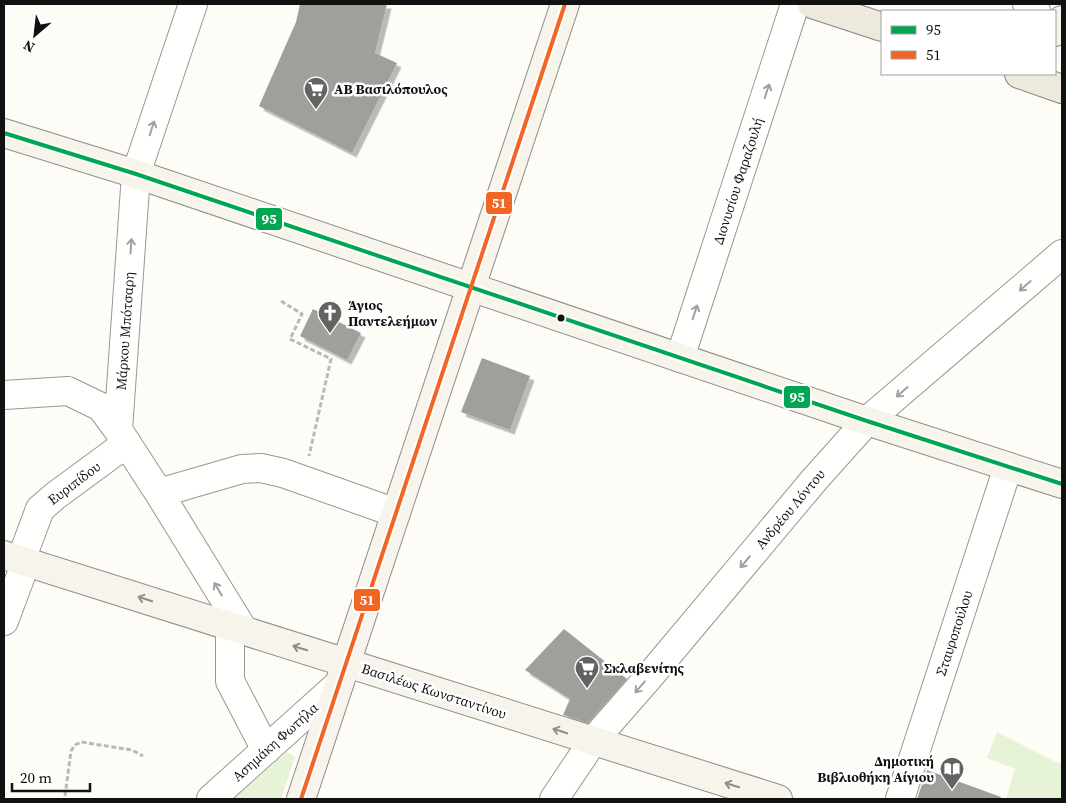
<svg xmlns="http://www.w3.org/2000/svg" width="1066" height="803" viewBox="0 0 1066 803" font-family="'Source Serif 4',serif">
  <defs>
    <filter id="shadow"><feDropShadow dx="4.5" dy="4.5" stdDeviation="0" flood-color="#0004"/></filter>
  </defs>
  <rect width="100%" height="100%" fill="#fdfcf7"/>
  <path fill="#e7f3d7" d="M997,732l65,33v34h-56l9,-30 -28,-11z
    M287,752l8,5 -14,42h-49z"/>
  <path fill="#a19f9c" filter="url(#shadow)" d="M300,4h87l-12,49 22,10 -45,90 -93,-47 37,-84z
    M313,309l48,24 -14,27 -47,-24z
    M482,358l48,18 -20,54 -49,-18z
    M564,629l63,50 -39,44 -25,-8 7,-16 -45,-29z
    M927,770l74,27 -1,2h-83z"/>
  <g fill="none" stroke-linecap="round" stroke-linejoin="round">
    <defs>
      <path id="street" d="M193,4l-57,170 -18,256 41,63 85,138
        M1027,4l9,7
        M680,358l115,-354
        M4,395l64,-4 33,16 17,23
        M159,493l83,-24 19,-1 22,5 113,40
        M21,560l19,-51 15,-13 72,-53
        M4,621l22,-59
        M230,627v54l36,69
        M211,799l128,-115
        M554,799l39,-58 56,-64 166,-198 52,-58 195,-167
        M900,799l108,-332"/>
      <path id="secondary" d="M1055,32l7,-12
        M4,133l132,41 731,247 195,63
        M4,555l774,244
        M301,799l264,-795"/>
      <path id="primary" d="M812,4l70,23
        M1019,74l43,15"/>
    </defs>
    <use href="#street" stroke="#979795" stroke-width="30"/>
    <use href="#secondary" stroke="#8e8d8b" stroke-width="30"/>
    <use href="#primary" stroke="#858482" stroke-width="30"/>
    <path stroke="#b9b9b8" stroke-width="3" stroke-dasharray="5 2.5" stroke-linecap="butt" d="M281,301l21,13 -12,25 41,20 -22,97
      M65,796l6,-45 4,-6 6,-3 51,8 11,6"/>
    <use href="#street" stroke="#fffffe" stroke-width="28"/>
    <use href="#secondary" stroke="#f6f4eb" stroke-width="28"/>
    <use href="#primary" stroke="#ede9dc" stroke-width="28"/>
    <defs>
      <path id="bus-1" d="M4,133l132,41 731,247 195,63"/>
      <path id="bus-2" d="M301,799l264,-795"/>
    </defs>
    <use href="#bus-1" stroke="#fff" stroke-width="8"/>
    <use href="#bus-2" stroke="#fff" stroke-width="8"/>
    <use href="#bus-1" stroke="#00a651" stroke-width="4"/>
    <use href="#bus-2" stroke="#f26522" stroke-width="4"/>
  </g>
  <defs><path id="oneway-shaft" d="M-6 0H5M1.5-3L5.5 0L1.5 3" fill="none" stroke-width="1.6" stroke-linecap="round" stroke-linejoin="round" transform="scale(1.25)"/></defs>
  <g stroke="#a0a09f">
    <use href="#oneway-shaft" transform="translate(767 91) rotate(-72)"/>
    <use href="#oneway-shaft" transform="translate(152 128) rotate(-72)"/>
    <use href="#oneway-shaft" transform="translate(131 246) rotate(-86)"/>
    <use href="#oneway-shaft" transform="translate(1025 286) rotate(139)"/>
    <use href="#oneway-shaft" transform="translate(695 312) rotate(-72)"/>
    <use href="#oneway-shaft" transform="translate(902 392) rotate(139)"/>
    <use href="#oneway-shaft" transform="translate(745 562) rotate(130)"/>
    <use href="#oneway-shaft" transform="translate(218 589) rotate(-121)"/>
    <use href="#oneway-shaft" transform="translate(640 687) rotate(131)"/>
  </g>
  <g stroke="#8f8e89">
    <use href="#oneway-shaft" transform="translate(145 599) rotate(-162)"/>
    <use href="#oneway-shaft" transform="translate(300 648) rotate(-163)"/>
    <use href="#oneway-shaft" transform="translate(560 731) rotate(-162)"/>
    <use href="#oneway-shaft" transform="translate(732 785) rotate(-163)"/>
  </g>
  <defs>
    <symbol id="supermarket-pin" viewBox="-11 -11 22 30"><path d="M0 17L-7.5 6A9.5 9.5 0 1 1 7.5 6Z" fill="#646362" stroke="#fff"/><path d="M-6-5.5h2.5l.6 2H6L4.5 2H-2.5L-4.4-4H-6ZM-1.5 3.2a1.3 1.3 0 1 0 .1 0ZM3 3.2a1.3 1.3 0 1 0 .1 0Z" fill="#fff"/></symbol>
    <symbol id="church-pin" viewBox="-11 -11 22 30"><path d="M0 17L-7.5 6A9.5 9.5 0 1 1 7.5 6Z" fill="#646362" stroke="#fff"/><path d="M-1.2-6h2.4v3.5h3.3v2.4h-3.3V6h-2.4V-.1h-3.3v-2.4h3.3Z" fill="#fff"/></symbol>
    <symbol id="library-pin" viewBox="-11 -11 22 30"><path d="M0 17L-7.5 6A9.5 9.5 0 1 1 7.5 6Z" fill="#646362" stroke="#fff"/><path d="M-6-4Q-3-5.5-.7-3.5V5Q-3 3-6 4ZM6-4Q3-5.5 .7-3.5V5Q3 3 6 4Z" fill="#fff"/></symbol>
  </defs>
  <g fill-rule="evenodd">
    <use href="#supermarket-pin" x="302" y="75" width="28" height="38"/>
    <use href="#church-pin" x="316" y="299" width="28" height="38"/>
    <use href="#supermarket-pin" x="573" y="654" width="28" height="38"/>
    <use href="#library-pin" x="938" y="755" width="28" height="38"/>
  </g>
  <circle fill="#111" stroke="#fff" stroke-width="2" cx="561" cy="318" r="4.5"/>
  <g text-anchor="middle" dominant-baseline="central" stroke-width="5" stroke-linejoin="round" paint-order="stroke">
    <g font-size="14" font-weight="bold" fill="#111" stroke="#fff" text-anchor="start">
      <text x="334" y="89">ΑΒ Βασιλόπουλος</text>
      <text x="348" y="305">Άγιος<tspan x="348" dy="16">Παντελεήμων</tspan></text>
      <text x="604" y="668">Σκλαβενίτης</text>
      <text x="934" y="761" text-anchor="end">Δημοτική<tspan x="934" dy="16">Βιβλιοθήκη Αίγιου</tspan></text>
    </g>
    <g font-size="14" fill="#111" stroke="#fff">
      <text transform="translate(738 181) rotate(-72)">Διονυσίου Φαραζουλή</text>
      <text transform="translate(125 331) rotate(-86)">Μάρκου Μπότσαρη</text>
      <text transform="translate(74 483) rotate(-37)">Ευριπίδου</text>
      <text transform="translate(790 509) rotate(-50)">Ανδρέου Λόντου</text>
      <text transform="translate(954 633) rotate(-72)">Σταυροπούλου</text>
      <text transform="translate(434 691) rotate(18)">Βασιλέως Κωνσταντίνου</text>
      <text transform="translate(275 742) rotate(-42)">Ασημάκη Φωτήλα</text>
    </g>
  </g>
  <g stroke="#fff" stroke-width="2">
    <rect x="485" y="191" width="28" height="24" rx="5" fill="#f26522"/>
    <rect x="255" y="207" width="28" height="24" rx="5" fill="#00a651"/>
    <rect x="783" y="385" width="28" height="24" rx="5" fill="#00a651"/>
    <rect x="353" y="588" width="28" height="24" rx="5" fill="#f26522"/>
  </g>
  <g font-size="14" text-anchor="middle" font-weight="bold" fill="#fff">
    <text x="499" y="208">51</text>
    <text x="269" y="224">95</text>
    <text x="797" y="402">95</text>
    <text x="367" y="605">51</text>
  </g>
  <rect width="1066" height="803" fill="none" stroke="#111111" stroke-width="10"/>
  <rect x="881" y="10" width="175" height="65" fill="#ffffff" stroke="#a0a0a0"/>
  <rect x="891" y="26" width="25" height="8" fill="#00a651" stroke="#a0a0a0"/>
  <text x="926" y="35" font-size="15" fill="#111111">95</text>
  <rect x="891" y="51" width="25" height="8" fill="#f26522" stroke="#a0a0a0"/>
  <text x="926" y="60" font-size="15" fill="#111111">51</text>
  <g transform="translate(35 35) rotate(208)" stroke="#ffffff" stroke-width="4" paint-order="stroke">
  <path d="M0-4L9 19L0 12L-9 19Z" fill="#111111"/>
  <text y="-8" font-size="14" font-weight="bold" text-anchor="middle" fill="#111111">N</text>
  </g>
  <path d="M12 783v8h78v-8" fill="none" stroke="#111111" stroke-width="2.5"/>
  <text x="20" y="783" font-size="15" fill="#111111" stroke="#ffffff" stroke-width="4" paint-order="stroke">20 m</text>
</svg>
